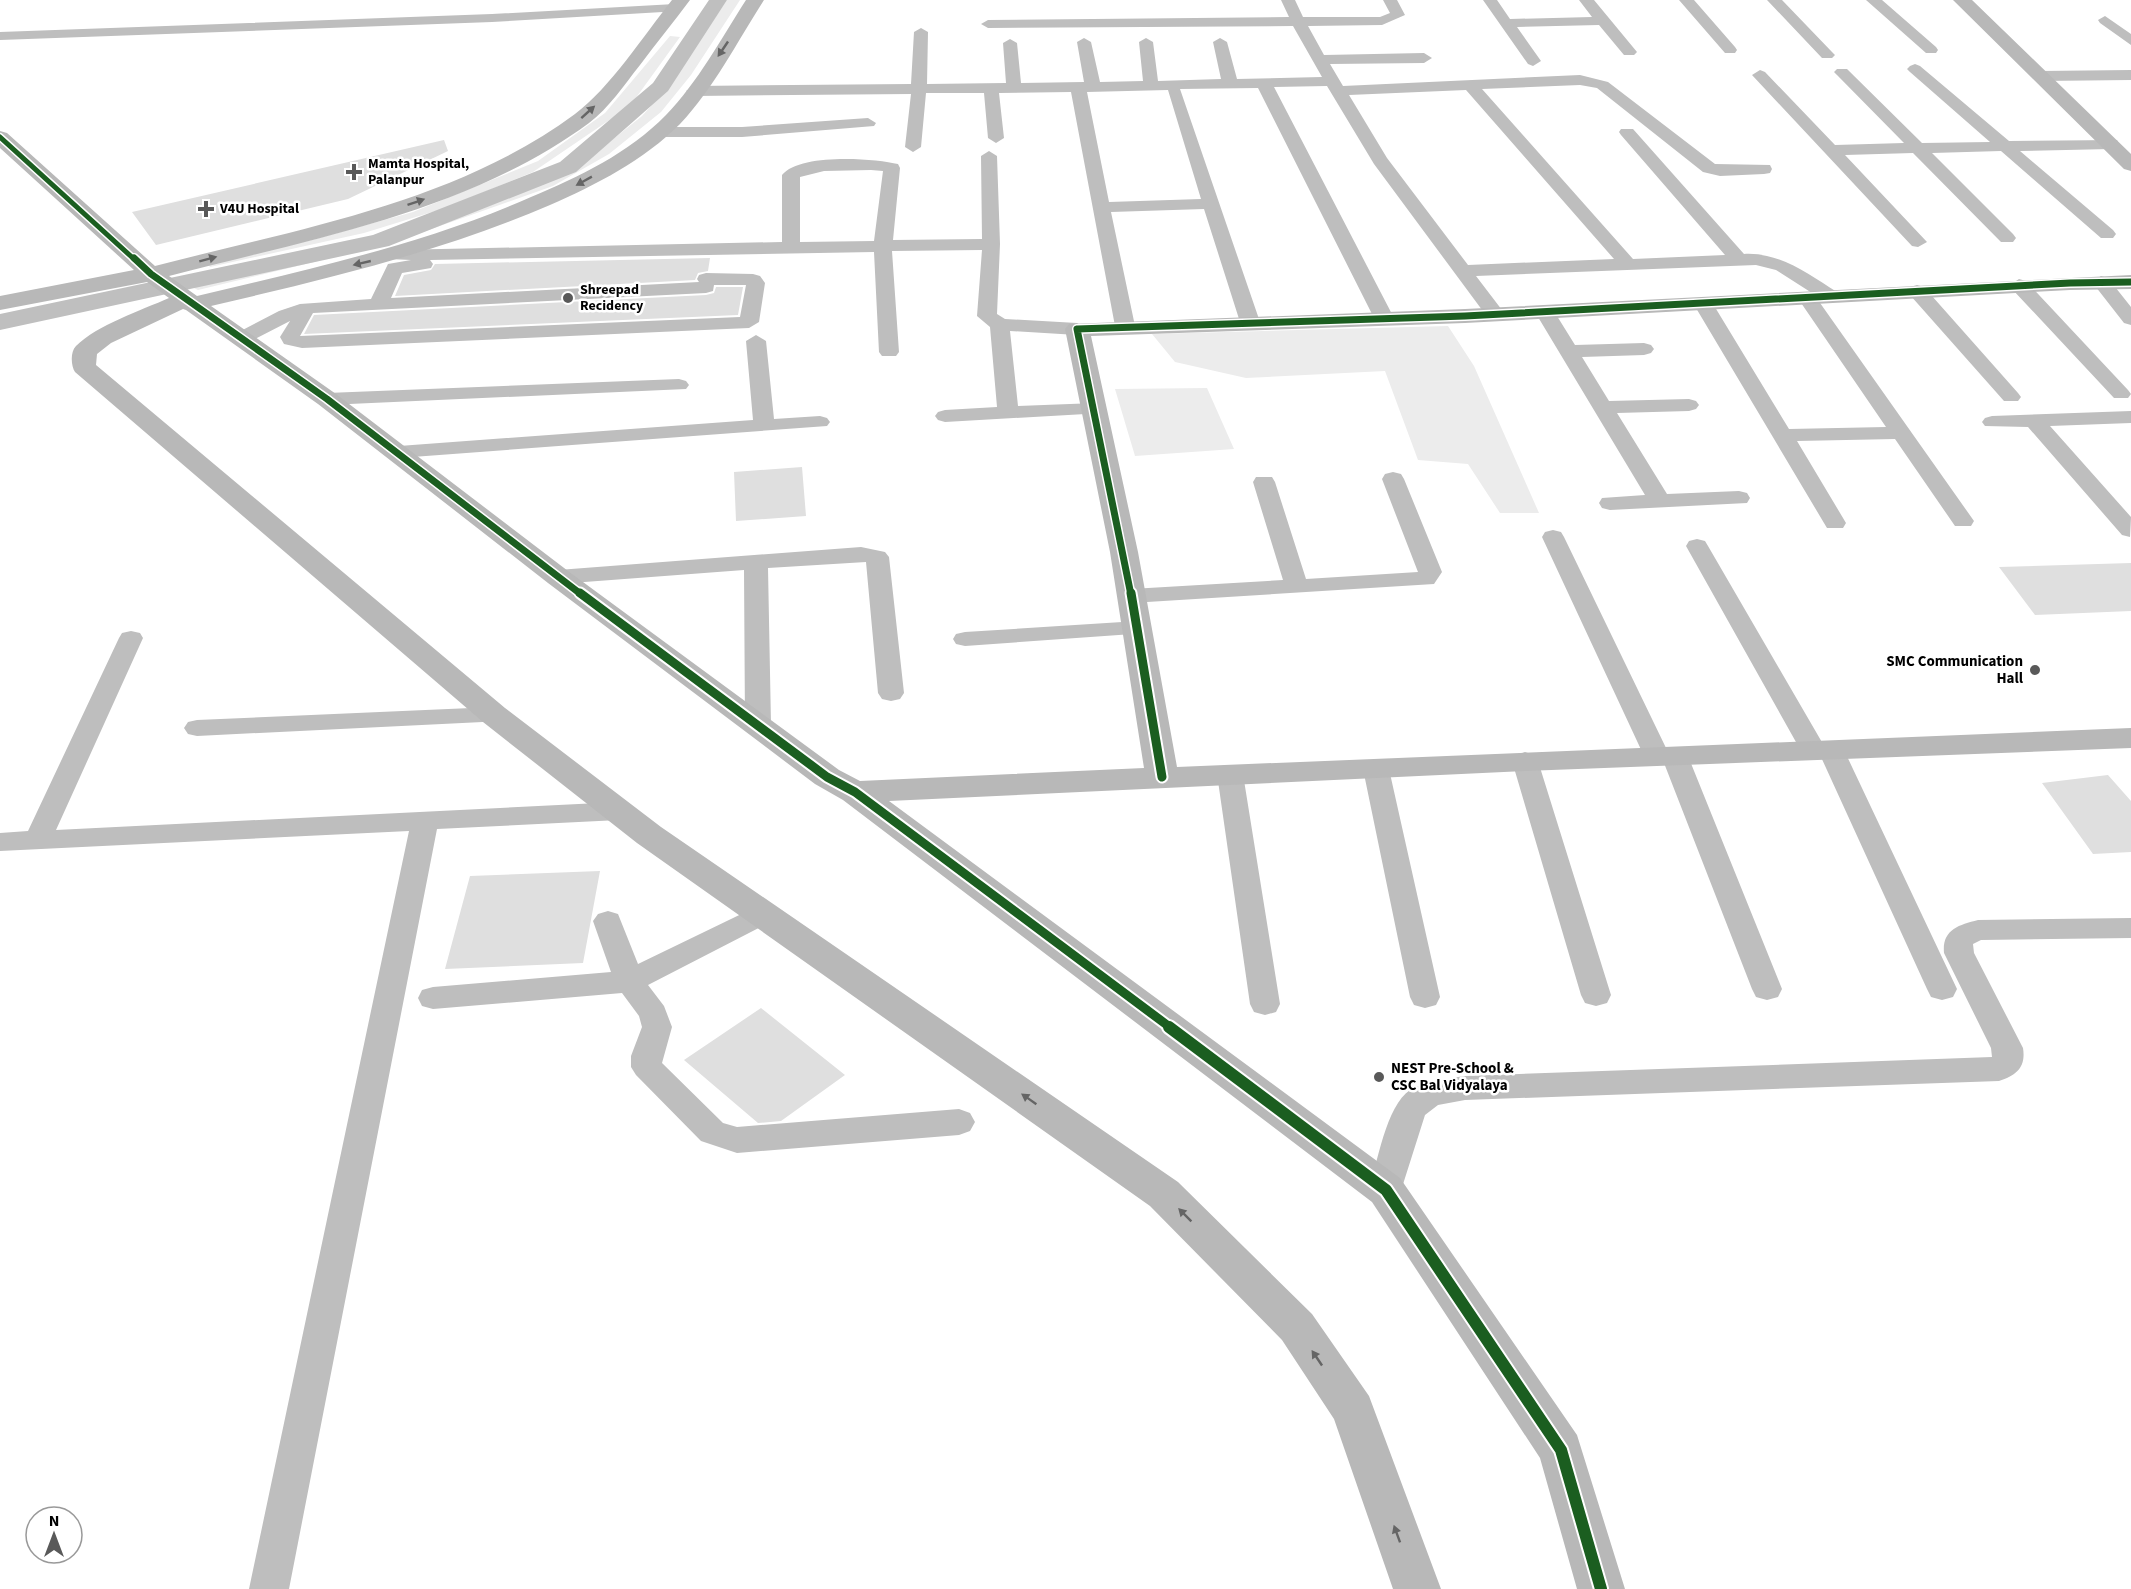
<svg xmlns="http://www.w3.org/2000/svg" width="2131" height="1589" viewBox="0 0 2131 1589" font-family="'Source Sans 3',sans-serif">
  <rect width="100%" height="100%" fill="#fff"/>
  <path fill="#ececec" d="M727,0h13l-49,75 -30,37 -52,42 -56,32 -164,58 -191,46 -6,-3 195,-46 177,-69 33,-20 45,-36 26,-29z
    M670,36l10,1 -50,69 -97,66 -88,36 -81,25 -154,34 -3,-4 105,-23 101,-28 125,-51 67,-48z
    M1448,326l26,40 65,147h-39l-32,-49 -50,-4 -33,-89 -139,7 -71,-16 -23,-28z
    M1207,388l27,61 -99,7 -20,-67z"/>
  <g fill="none" stroke-linecap="round" stroke-linejoin="round">
    <path fill="#bfbfbf" fill-rule="evenodd" d="M709,0h18l-59,91 -92,81 -187,74 -389,84v-16l373,-79 187,-73 93,-79z"/>
  </g>
  <path fill="#dfdfdf" d="M444,140l4,11 -100,48 -192,46 -24,-33z
    M710,258l-2,13 -10,2 -3,7 -300,16 9,-21 27,-5 4,-6z
    M716,287h27l-5,28 -434,19 10,-19 392,-20 8,-2z
    M802,467l4,49 -70,5 -2,-49z
    M2131,563v48l-96,4 -36,-48z
    M2108,775l23,26v51l-38,2 -51,-71z
    M600,871l-17,92 -138,6 25,-93z
    M761,1008l84,67 -64,46 -23,2 -74,-63z"/>
  <g fill="none" stroke-linecap="round" stroke-linejoin="round">
    <path fill="#bebebe" fill-rule="evenodd" d="M1281,0h14l8,17h77l10,-4 -7,-13h14l8,15 -23,10 -74,1 16,29 100,-2 8,5 -8,5 -94,1 13,22 237,-11 28,7 107,82 55,1 2,4 -2,4 -6,1 -44,2 -17,-4 -106,-84 -17,-3 -98,4 151,170 92,-4 -104,-120 -2,-3 2,-3h12l111,125c36,-2 64,20 93,38l2,4 -9,6 -17,-9 161,228 -3,5h-16l-60,-87 -98,2 49,82 -3,5h-16l-3,-5 -131,-220 10,-6 7,2 79,130 97,-2 -89,-130 2,-4h13l-36,-23 -20,-5 -280,11 29,38 -3,4h-14l-114,-154 -47,-78 -53,1 120,231 -3,4 -7,2 -10,-6 -116,-230 -78,1 80,233 -10,6 -10,-6 -36,-113 -93,3 24,114 -10,6 -10,-6 -44,-234 -72,1 5,45 -8,5 -8,-5 -4,-45h-58l-5,54 -8,5 -8,-5 6,-53 -217,2 -8,-5 8,-5 217,-2 3,-52 7,-4 7,4 -1,52 79,-1 -3,-40 7,-4 7,4 4,40 63,-1 -7,-40 7,-4 7,4 9,40 43,-1 -4,-39 7,-4 7,4 5,39 63,-2 -8,-37 7,-4 7,4 10,37 85,-2 -29,-51 -305,2 -7,-4 7,-4 301,-3zM1168,90l33,109 -92,3 -22,-110zM1466,90l148,169 -146,6 -81,-107 -38,-63z
      M1483,0h14l13,19 82,-2 -13,-17h15l43,52 -3,3h-10l-25,-30 -82,2 24,34 -8,5 -5,-2z
      M1679,0h15l41,47 2,3 -2,3h-10z
      M1767,0h15l50,52 3,3 -3,3h-10z
      M1866,0h16l54,47 2,3 -2,3h-10z
      M675,4l5,1v6l-188,11 -492,18v-8l492,-18z
      M2105,16l26,18v11l-31,-22 -2,-3z
      M1915,64l5,2 89,75 108,-1 2,4 -2,4 -6,1 -91,2 93,79 3,4 -3,4h-12l-100,-87 -69,2 81,81 3,4 -3,4h-12l-88,-89 -68,2 82,87 -9,5 -6,-1 -160,-171 8,-5 5,2 70,73 69,-2 -67,-68 -3,-3 3,-3h10l75,74 68,-1 -80,-70 -3,-3 3,-3z
      M2131,70v10l-90,1 -8,-5 8,-5z
      M868,118l8,5 -2,3 -132,11h-84l-8,-5 8,-5h84z
      M989,151l8,5 3,88 -3,70 8,5 72,4 10,6 -10,6 -67,-4 8,75 78,-3 7,2 3,4 -3,4 -158,9 -7,-2 -3,-4 3,-4 7,-2 52,-3 -7,-80 -13,-11 5,-66 -90,1 7,101 -3,4h-14l-3,-4 -5,-100 -444,8 3,4 -2,4 -29,5 -11,25 308,-16 -2,-3 2,-4 7,-2 47,1 7,2 5,7 -6,39 -10,6 -447,20 -18,-4 -4,-7 10,-16 -43,22h-14l-3,-4 3,-4 46,-24 21,-7 71,-5 17,-35 23,-4 -22,-1 -3,-4 3,-4 6,-1 387,-8v-67c17,-22 92,-17 116,-11l2,4 -7,72 89,-1 -1,-83zM871,170l12,1 -9,70 -74,1v-65l24,-6zM714,285h32l-6,32 -440,19 13,-23 393,-20 7,-2z
      M2101,276l7,2 23,29v18l-7,-2 -32,-41z
      M2019,279l7,2 102,109 3,4 -3,4h-14l-102,-109 -2,-4z
      M1917,285l7,2 94,106 3,4 -3,4h-14l-94,-106 -2,-4 2,-4z
      M1545,306l7,2 23,37 69,-2 7,2 3,4 -3,4 -7,2 -62,2 27,44 80,-2 7,2 3,4 -3,4 -7,2 -72,2 50,81 72,-3 8,2 3,5 -3,5 -137,7 -8,-2 -3,-5 3,-5 43,-3 -110,-183z
      M756,335l10,6 8,78 46,-3 7,2 3,4 -3,4 -428,32 -8,-1 -3,-5 3,-5 8,-1 354,-26 -7,-79z
      M679,379l7,2 3,4 -3,4 -359,16 -7,-2 -3,-4 3,-4 7,-2z
      M2131,411v12l-81,3 81,91 -1,20 -8,-2 -94,-108 -43,-1 -3,-4 3,-4 7,-2z
      M1393,472l8,2 3,5 38,93 -8,12 -303,19 -8,-2 -4,-5 4,-5 8,-2 152,-9 -30,-98 3,-5h16l3,5 31,97 112,-7 -36,-93 3,-5z
      M1553,530l8,2 3,5 103,213 8,-2 9,2 4,6 94,233 -4,8 -11,3 -11,-3 -4,-8 -88,-226 -7,1 -9,-2 -4,-6 -102,-219 3,-5z
      M1697,539l8,2 3,5 115,198 8,-2 9,2 4,6 113,239 -4,8 -11,3 -11,-3 -4,-8 -106,-232 -7,2 -9,-2 -4,-6 -115,-205 3,-5z
      M861,547l24,5 4,5 15,136 -4,6 -9,2 -9,-2 -4,-6 -12,-131 -98,6 3,157 -4,6 -9,2 -9,-2 -4,-6 -1,-155 -186,14 -8,-2 -4,-5 4,-5 8,-2z
      M1138,621l9,2 3,5 -3,5 -182,13 -9,-2 -3,-5 3,-5 9,-2z
      M131,631l9,2 3,5 -87,192 563,-28 10,3 4,6 -4,6 -10,3 -182,9 -148,760h-40l160,-758 -409,20v-18l28,-2 91,-193 3,-5z
      M494,707l9,2 4,6 -4,6 -306,15 -9,-2 -4,-6 4,-6 9,-2z
      M1525,752l9,3 4,6 73,234 -4,8 -11,3 -11,-3 -4,-8 -69,-234 4,-6z
      M1376,760l9,3 4,6 51,228 -4,8 -11,3 -11,-3 -4,-8 -47,-228 4,-6z
      M1230,765l9,3 4,6 37,230 -4,8 -11,3 -11,-3 -4,-8 -33,-230 4,-6z
      M762,904l10,3 4,7 -4,7 -124,64 16,21 8,21 -10,36 61,60 14,4 222,-18 11,4 5,9 -5,9 -11,4 -222,18 -36,-12 -65,-66 -5,-8v-11l11,-29 -3,-11 -17,-23 -189,16 -11,-3 -4,-8 4,-8 11,-3 178,-15 -18,-51 5,-7 10,-3 10,3 20,50z
      M2131,918v20l-150,2 -8,4 1,9 49,95c3,19 -6,27 -24,33l-534,19 -27,5 -13,10 -27,85 -12,4 -12,-4 -5,-10c8,-26 17,-84 41,-100 16,-9 37,-11 55,-14l527,-19 -1,-9 -47,-95c-2,-23 14,-28 34,-33z"/>
    <path fill="#b8b8b8" fill-rule="evenodd" d="M672,0h18c-16,22 -34,43 -50,65 -16,20 -31,43 -51,58 -121,89 -278,116 -420,153l28,20c113,-27 227,-52 334,-99 48,-20 98,-44 135,-82 32,-33 55,-76 80,-115h18c-27,42 -50,88 -84,124 -36,36 -84,61 -130,81 -109,47 -224,74 -339,101l125,88 232,177 271,199 21,11 284,-13 -34,-216 -45,-223 4,-5 396,-15 666,-34v14l-61,1 -605,33 -374,13 47,216 39,215 954,-39v20l-606,23 -636,30 511,377 177,257 48,154h-48l-37,-131 -168,-256 -529,-402 -28,-16 -267,-201 -230,-179 -132,-94 -3,-1 -72,34 -14,11 -1,11 409,343 156,119 517,355 134,132 57,82 72,193h-48l-59,-170 -52,-79 -132,-134 -513,-363 -154,-121 -408,-350c-4,-6 -5,-20 1,-26 21,-21 66,-36 93,-48l-22,-16 -147,28v-14l134,-26 -134,-122v-17l7,2 148,133c142,-37 300,-63 420,-152 35,-26 69,-79 97,-114z
      M1953,0h19l159,154v17l-7,-2z"/>
    <defs>
      <path id="cycleway-far3" d="M0,137l135,123"/>
      <path id="cycleway-far2" d="M134,258l17,16 176,125 255,196
        M1131,595l-54,-266 388,-13 605,-33 61,-1"/>
      <path id="cycleway-far1" d="M580,593l247,184 28,15 316,236
        M1131,593l31,184"/>
      <path id="cycleway" d="M1169,1027l217,163 175,260 40,139"/>
    </defs>
    <use href="#cycleway-far3" stroke="#fff" stroke-width="8"/>
    <use href="#cycleway-far2" stroke="#fff" stroke-width="10"/>
    <use href="#cycleway-far1" stroke="#fff" stroke-width="13"/>
    <use href="#cycleway" stroke="#fff" stroke-width="16"/>
    <use href="#cycleway-far3" stroke="#1b5e20" stroke-width="5"/>
    <use href="#cycleway-far2" stroke="#1b5e20" stroke-width="7"/>
    <use href="#cycleway-far1" stroke="#1b5e20" stroke-width="9"/>
    <use href="#cycleway" stroke="#1b5e20" stroke-width="12"/>
  </g>
  <defs><path id="oneway-solid" d="M-6-.8H1V-3.2L6.5 0L1 3.2V.8H-6Z" transform="scale(1.5)"/></defs>
  <g fill="#656565">
    <use href="#oneway-solid" transform="translate(723 49) rotate(124)"/>
    <use href="#oneway-solid" transform="translate(588 112) rotate(-42)"/>
    <use href="#oneway-solid" transform="translate(584 181) rotate(151)"/>
    <use href="#oneway-solid" transform="translate(416 202) rotate(-19)"/>
    <use href="#oneway-solid" transform="translate(208 259) rotate(-15)"/>
    <use href="#oneway-solid" transform="translate(362 263) rotate(167)"/>
    <use href="#oneway-solid" transform="translate(1029 1099) rotate(-145)"/>
    <use href="#oneway-solid" transform="translate(1185 1215) rotate(-135)"/>
    <use href="#oneway-solid" transform="translate(1317 1358) rotate(-124)"/>
    <use href="#oneway-solid" transform="translate(1397 1534) rotate(-110)"/>
  </g>
  <g fill="#595959" stroke="#fff" stroke-width="2">
    <path d="M351 163h6v6h6v6h-6v6h-6v-6h-6v-6h6z"/>
    <path d="M203 200h6v6h6v6h-6v6h-6v-6h-6v-6h6z"/>
    <circle cx="568" cy="298" r="6"/>
    <circle cx="2035" cy="670" r="6"/>
    <circle cx="1379" cy="1077" r="6"/>
  </g>
  <g text-anchor="middle" dominant-baseline="central" stroke-width="5" stroke-linejoin="round" paint-order="stroke">
    <g font-size="14" font-weight="bold" fill="#000" stroke="#fff" text-anchor="start">
      <text x="368" y="164">Mamta Hospital,<tspan x="368" dy="16">Palanpur</tspan></text>
      <text x="220" y="209">V4U Hospital</text>
      <text x="580" y="290">Shreepad<tspan x="580" dy="16">Recidency</tspan></text>
    </g>
    <g font-size="15" font-weight="bold" fill="#000" stroke="#fff" text-anchor="end">
      <text x="2023" y="661">SMC Communication<tspan x="2023" dy="17">Hall</tspan></text>
      <text x="1391" y="1068" text-anchor="start">NEST Pre-School &amp;<tspan x="1391" dy="17">CSC Bal Vidyalaya</tspan></text>
    </g>
  </g>
  <g transform="translate(54 1535)"><circle r="28" fill="#ffffff" stroke="#999999" stroke-width="1.5"/>
  <path d="M0-4.5L10 22L0 15L-10 22Z" fill="#595959"/>
  <text y="-9" font-size="16" font-weight="bold" text-anchor="middle" fill="#000000">N</text>
  </g>
</svg>
